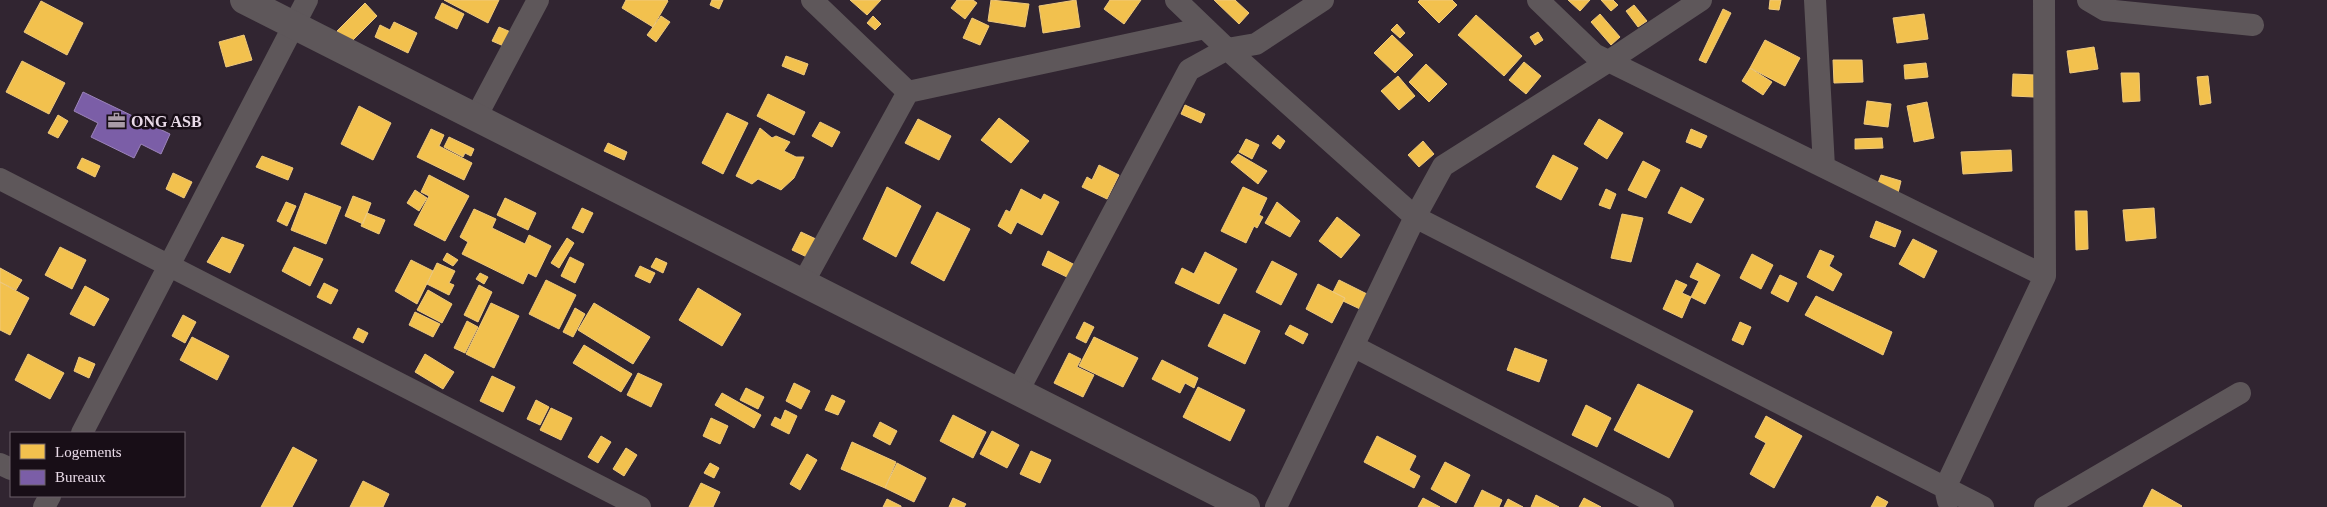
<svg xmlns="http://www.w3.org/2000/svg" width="2327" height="507" viewBox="0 0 2327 507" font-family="'Times New Roman',serif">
  <rect width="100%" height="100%" fill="#312531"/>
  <path fill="#f2c14e" stroke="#efc97c" d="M444,0h55l-11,23z
    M626,0h41l1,1 -15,26 -31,-19z
    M712,0h11l-4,9 -9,-4z
    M850,0h31l-14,15z
    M957,0h16l4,3 -12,16 -14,-11z
    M991,0l38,4 -4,23 -37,-6z
    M1076,0l4,27 -37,6 -4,-27z
    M1110,0h31l-17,24 -20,-15z
    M1214,0h21l14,13 -10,11z
    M1420,0h32l5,5 -18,18 -21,-21z
    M1568,0h22l-10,11z
    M1601,0h12l5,5 -7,6z
    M1770,0h11l-2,10 -10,-1z
    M41,1l42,22 -16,32 -43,-23z
    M365,3l12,13 -28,28 -12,-13z
    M442,3l22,11 -7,15 -22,-11z
    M1634,5l13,16 -9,6 -12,-16z
    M1723,9l8,4 -25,50 -7,-3z
    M1600,14l20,23 -9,8 -20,-23z
    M1924,14l4,25 -31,4 -4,-25z
    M1476,15l46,41 -18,20 -46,-41z
    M661,16l9,6 -14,20 -9,-7z
    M873,16l8,8 -6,6 -8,-7z
    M972,18l17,8 -9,19 -17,-7z
    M394,22l23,11 -9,20 -33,-16 5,-12 10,5z
    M1397,24l8,9 -5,5 -9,-8z
    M499,27l14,6 -7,14 -14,-6z
    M1538,32l5,8 -8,5 -5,-8z
    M244,35l8,25 -26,7 -7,-25z
    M1392,35l21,20 -18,18 -21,-20z
    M1765,40l35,18 -15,28 -35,-18z
    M2094,47l4,22 -28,4 -3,-22z
    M786,56l22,8 -4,11 -22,-9z
    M1833,60h29l1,22 -29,1z
    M22,61l43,22 -16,31 -43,-22z
    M1524,62l17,14 -15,18 -17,-14z
    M1926,63l2,14 -23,2 -1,-14z
    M1426,64l21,20 -18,18 -20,-20z
    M1750,68l22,14 -9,13 -21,-14z
    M2121,73h18l1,28 -17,1z
    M2013,74l22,1 -1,22 -22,-1z
    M1398,76l17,20 -16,14 -18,-19z
    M2208,76l3,27 -11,2 -3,-28z
    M768,94l37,18 -11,23 -37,-19z
    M1867,101l24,3 -3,23 -24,-3z
    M1927,102l7,36 -20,4 -7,-36z
    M1185,105l20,9 -4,9 -20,-9z
    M359,106l32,17 -18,37 -32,-16z
    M727,113l21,10 -25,51 -21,-11z
    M58,115l10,6 -10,17 -10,-5z
    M999,118l30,23 -18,22 -30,-23z
    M918,119l33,17 -12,24 -34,-17z
    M1599,119l24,14 -16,26 -23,-15z
    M820,122l20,10 -8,15 -20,-11z
    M760,128l12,10 4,-2 14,6 -6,9 12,6h8l-10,21 -13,12 -23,-11 -6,5 -16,-8z
    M431,129l13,6 -5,11 33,17 -8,17 -47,-23z
    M1691,129l16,7 -6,12 -15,-6z
    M1278,135l7,6 -5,8 -8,-6z
    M449,137l25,12 -3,7 -6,-3 -2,4 -19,-10z
    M1882,138l1,10 -28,1v-10z
    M1246,139l13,6 -7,14 -13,-7z
    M1423,141l11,13 -15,13 -11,-12z
    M608,143l19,9 -3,8 -20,-9z
    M2011,150l1,21 -49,3 -2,-22z
    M1238,154l29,17 -9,13 -27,-22z
    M1553,155l25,13 -17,32 -25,-13z
    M262,156l31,12 -5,12 -32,-13z
    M82,158l18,8 -5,11 -18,-9z
    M1643,161l17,9 -14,28 -18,-8z
    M1099,165l20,10 -12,24 -25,-12 5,-10 5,3z
    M173,173l19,9 -8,16 -18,-9z
    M429,175l40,21 -24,45 -31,-16 15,-29 -8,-4z
    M1881,175l20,6 -3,12 -21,-7z
    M887,187l34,19 -25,51 -33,-18z
    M1243,187l24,11 -8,17 4,2 -6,11 -3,-2 -8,17 -25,-12z
    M1681,187l23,12 -13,24 -23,-10z
    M1021,189l20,11 3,-6 15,8 -17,33 -25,-13 -6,12 -13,-8 8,-16 4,2z
    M1606,189l10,5 -6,15 -11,-4z
    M415,190l12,8 -8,13 -12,-8z
    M305,193l36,14 -15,37 -35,-14z
    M353,196l18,7 -8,21 -18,-8z
    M505,198l31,15 -8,17 -31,-15z
    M286,202l10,4 -9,20 -10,-5z
    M1277,202l23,19 -10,16 -25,-14z
    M582,208l11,5 -10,20 -11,-5z
    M2154,208l2,30 -30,3 -3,-31z
    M474,209l22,10 -4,9 33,16 4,-9 22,11 -15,31 -8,-4 -5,11 -61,-30 6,-12 -8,-5z
    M2075,211h12l1,38 -12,1z
    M937,212l33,17 -26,52 -33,-18z
    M367,213l18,7 -6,14 -18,-8z
    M1622,214l21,4 -12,44 -20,-4z
    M1337,217l23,18 -19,23 -22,-17z
    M1876,221l25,10 -6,16 -25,-10z
    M801,232l17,8 -9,18 -17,-8z
    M222,237l22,8 -14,28 -23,-11z
    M567,238l7,5 -15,25 -8,-5z
    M1913,239l24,12 -13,27 -25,-14z
    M60,247l26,13 -14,29 -27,-14z
    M294,247l29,12 -13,27 -28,-15z
    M1820,250l14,6 -5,10 13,8 -9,17 -26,-14z
    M1048,251l27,14 -6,13 -27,-13z
    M1205,252l32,17 -18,35 -44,-21 7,-15 12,6z
    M447,253l11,7 -5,6 -10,-6z
    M1752,254l21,11 -12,24 -21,-11z
    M570,257l14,7 -9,19 -14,-7z
    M656,258l11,5 -4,10 -12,-6z
    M411,260l22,11 -16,33 -22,-13z
    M1272,261l25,13 -16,31 -25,-13z
    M437,263l18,8 -6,12 5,2 -5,10 -22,-11z
    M1697,263l23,12 -15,29 -14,-7 8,-16 -9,-4z
    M640,266l15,7 -5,10 -15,-7z
    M0,268l22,12 -6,10 -16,-8z
    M480,273l8,4 -4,7 -8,-5z
    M1780,275l17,8 -9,19 -17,-9z
    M546,280l30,15 -17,34 -30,-15z
    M1339,280l28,14 -7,15 -17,-8 2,-3 -12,-6z
    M1676,280l11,5 -5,8 9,4 -9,21 -19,-9z
    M0,282l29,16 -19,37 -10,-5z
    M324,283l14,7 -7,14 -14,-7z
    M1318,284l27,14 -13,25 -26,-14z
    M479,285l13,7 -14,30 -14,-7z
    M85,286l24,13 -15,27 -24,-12z
    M698,288l43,26 -19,32 -43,-26z
    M428,290l24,14 -10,19 -25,-13z
    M1816,296l76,36 -9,23 -78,-40z
    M491,303l28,13 -25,52 -28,-14z
    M594,303l56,34 -17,27 -55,-34z
    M575,308l10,6 -12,23 -10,-5z
    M415,312l25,12 -7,13 -24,-12z
    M1224,314l36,17 -15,33 -37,-18z
    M183,315l13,7 -11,21 -13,-7z
    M467,321l11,6 -13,26 -11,-5z
    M1084,322l10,5 -8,16 -10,-5z
    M1740,322l11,5 -8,18 -11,-5z
    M1290,325l18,9 -5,10 -18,-10z
    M358,328l10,5 -5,10 -10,-5z
    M192,337l37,19 -12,24 -37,-20z
    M1094,337l44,21 -15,29 -44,-21z
    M584,345l48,29 -11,18 -48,-29z
    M1515,348l32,12 -8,22 -32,-12z
    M1069,353l12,6 -4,8 17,8 -11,22 -29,-14z
    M28,354l36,19 -14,26 -35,-19z
    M425,354l29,18 -11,17 -28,-17z
    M79,357l16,7 -6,14 -15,-7z
    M1162,360l36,18 -4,10 -9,-5 -5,10 -28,-14z
    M638,373l24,11 -11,23 -24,-12z
    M492,376l23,11 -12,25 -23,-11z
    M794,383l16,8 -9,18 -15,-8z
    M1638,384l55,27 -24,47 -55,-28z
    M1198,387l47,23 -15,31 -47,-24z
    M746,388l18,9 -6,12 -18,-9z
    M722,393l39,22 -7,13 -39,-23z
    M832,395l13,6 -7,14 -13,-5z
    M536,400l13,7 -9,18 -13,-6z
    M1586,405l25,13 -14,29 -25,-12z
    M551,408l21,10 -11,22 -21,-10z
    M785,410l12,6 -8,18 -18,-9 4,-8 6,3z
    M953,415l33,17 -13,26 -33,-17z
    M1766,416l36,20 -28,52 -24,-14 16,-31 -11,-6z
    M711,418l17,8 -8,18 -17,-8z
    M880,422l17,9 -7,14 -17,-9z
    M992,431l27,14 -12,23 -27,-14z
    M601,436l10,6 -13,21 -10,-6z
    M1377,436l39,20 -7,14 11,6 -6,12 -50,-26z
    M852,442l44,20 -11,26 -44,-19z
    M293,447l24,13 -25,47h-31z
    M626,448l11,7 -13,21 -11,-7z
    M1031,451l20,9 -11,23 -20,-9z
    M807,454l10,6 -17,30 -10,-6z
    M1445,462l25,13 -14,28 -25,-14z
    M710,463l9,5 -5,10 -10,-5z
    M897,463l29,15 -12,24 -29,-14z
    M363,481l26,13 -6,13h-33z
    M701,483l19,9 -7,15h-24z
    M2152,489l30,17 -1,1h-38z
    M1482,490l20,10 -3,7h-25z
    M1536,495l23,12h-28z
    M1877,496l11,6 -3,5h-14z
    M953,498l13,6 -2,3h-15z
    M1423,498l17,9h-22z
    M1584,498l17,9h-22z
    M887,499l14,7v1h-18z
    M1508,499l15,8h-19z"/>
  <path fill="#7b5ea7" stroke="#9c84ba" d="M83,92l87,42 -9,20 -20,-10 -7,14 -43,-21 7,-14 -24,-12z"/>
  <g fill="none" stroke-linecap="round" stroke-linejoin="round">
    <path stroke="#5e575a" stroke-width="22" d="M1176,0l51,49 188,168 568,290
      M1538,0l56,54 451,222
      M1815,0l9,167
      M2088,0l17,10 148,15
      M908,92l297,-64
      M476,117l62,-117
      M0,179l640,328
      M803,283l105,-191 -96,-92
      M1353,346l310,161
      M1018,391l171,-321 38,-21 29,-5 67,-44
      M82,433l225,-433
      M0,464l11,5
      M1948,501l-3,-13 100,-212 -1,-276
      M44,507l6,-11
      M1276,507l139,-290 28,-51 166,-105 92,-61
      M2045,507l195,-114"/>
    <path stroke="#5e575a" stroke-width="28" d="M244,0l1002,507"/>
  </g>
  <defs>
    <symbol id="office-bare" viewBox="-9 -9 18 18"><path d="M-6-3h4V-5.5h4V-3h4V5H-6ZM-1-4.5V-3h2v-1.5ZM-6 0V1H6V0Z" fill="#a99ba8" stroke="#180e17" stroke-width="2.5" paint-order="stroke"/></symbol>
  </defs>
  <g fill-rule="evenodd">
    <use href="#office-bare" x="104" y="108" width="25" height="25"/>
  </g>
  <g text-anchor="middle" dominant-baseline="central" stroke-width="5" stroke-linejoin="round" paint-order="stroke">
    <g font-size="16" font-weight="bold" fill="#e9dbe8" stroke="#180e17" text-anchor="start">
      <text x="131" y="121">ONG ASB</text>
    </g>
  </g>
  <rect x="10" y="432" width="175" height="65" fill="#180e17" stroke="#6c606b"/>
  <rect x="20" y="444" width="25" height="15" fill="#f2c14e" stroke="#6c606b"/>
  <text x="55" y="457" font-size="15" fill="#e9dbe8">Logements</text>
  <rect x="20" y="470" width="25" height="15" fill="#7b5ea7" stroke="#6c606b"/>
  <text x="55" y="482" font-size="15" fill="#e9dbe8">Bureaux</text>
</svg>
